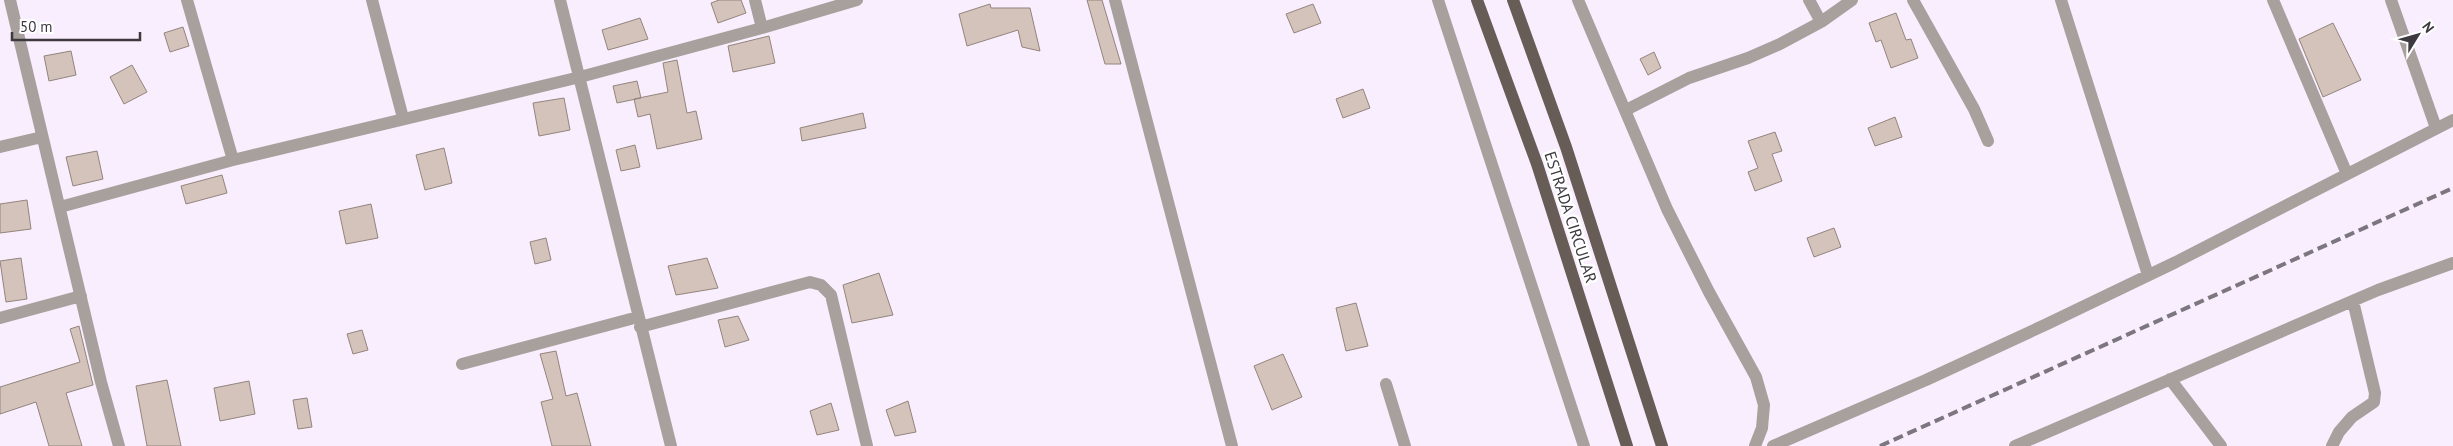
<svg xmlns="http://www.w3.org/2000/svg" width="2453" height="446" viewBox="0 0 2453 446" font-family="'PT Sans',sans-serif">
  <rect width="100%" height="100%" fill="#f8eefd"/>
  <path fill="#d4c3bb" stroke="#93847d" d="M719,0h22l5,13 -28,10 -7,-20z
    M1087,0h15l19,64h-16z
    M990,4l1,4h39l10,43 -18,-4 -4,-17 -51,16 -8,-32z
    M1313,4l8,19 -27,10 -8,-19z
    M1896,13l10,27 5,-1 7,19 -27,10 -10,-28 -5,2 -7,-19z
    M640,18l8,21 -40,11 -6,-20z
    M2333,23l28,57 -38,17 -24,-58z
    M183,27l6,19 -19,6 -6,-19z
    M769,36l6,27 -42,9 -5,-26z
    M71,51l5,24 -27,6 -5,-25z
    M1654,52l7,16 -13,7 -8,-16z
    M677,60l10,53 9,-2 6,28 -45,10 -7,-35 -12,3 -4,-18 34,-7 -5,-29z
    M132,65l15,27 -23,12 -14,-27z
    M637,81l4,17 -24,5 -4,-17z
    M1363,89l7,19 -27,10 -7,-19z
    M564,98l6,32 -31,6 -6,-33z
    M863,113l3,15 -64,13 -2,-13z
    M1895,117l7,20 -27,9 -7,-18z
    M1775,132l7,19 -10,3 10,27 -27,10 -7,-19 10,-4 -10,-27z
    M635,145l5,22 -19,4 -5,-21z
    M444,148l8,35 -27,7 -9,-35z
    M97,151l6,28 -30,7 -7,-29z
    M222,175l5,18 -41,11 -5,-18z
    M27,200l4,29 -31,4v-29z
    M371,204l7,34 -32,6 -7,-33z
    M1834,228l7,19 -27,10 -7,-19z
    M546,238l5,22 -16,4 -5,-22z
    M21,258l6,41 -21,3 -6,-41z
    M707,258l11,30 -42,7 -8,-29z
    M879,273l14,42 -41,8 -9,-38z
    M1356,303l12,43 -22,5 -10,-43z
    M738,316l11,24 -24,7 -7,-27z
    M79,326l14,59 -27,8 16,53h-33l-13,-44 -36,12v-27l80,-25 -10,-33z
    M362,330l6,20 -15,4 -6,-20z
    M556,351l10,45 11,-3 14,53h-39l-11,-44 12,-3 -13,-45z
    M1283,354l19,43 -30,13 -18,-44z
    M167,380l14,66h-34l-11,-60z
    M249,381l6,33 -35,7 -6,-33z
    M307,398l5,29 -14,2 -5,-29z
    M908,401l8,31 -21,4 -9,-26z
    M831,403l8,27 -22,5 -7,-24z"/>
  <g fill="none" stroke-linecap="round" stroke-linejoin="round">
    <path stroke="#a7a09c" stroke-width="12" d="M10,0l91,382 18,64
      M187,0l46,160
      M372,0l31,118
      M560,0l111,446
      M755,0l7,28
      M1115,0l117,446
      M1438,0l146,446
      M1578,0l89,209 42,83 47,85 8,28 -2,23 -7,18
      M1809,0l12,22
      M1913,0l61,109 14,32
      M2061,0l87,275
      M2273,0l74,174
      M2391,0l45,128
      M1626,110l63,-32 59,-20 32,-14 41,-22 31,-22
      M0,147l42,-10
      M60,207l173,-47 347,-83 182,-49 95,-28
      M0,318l81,-22
      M640,327l170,-45 11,3 10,10 36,151
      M462,364l176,-47
      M2170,379l51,67
      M1386,384l19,62
      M1773,446l153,-66 121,-56 129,-62 277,-142
      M2015,446l363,-156 75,-27
      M2332,446l7,-14 13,-15 22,-15 1,-9 -22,-92"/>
    <path stroke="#685c56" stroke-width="12" d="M1477,0l60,164 90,282
      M1513,0l53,147 96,299"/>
    <path stroke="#7c767f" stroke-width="4" stroke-dasharray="10 5" stroke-linecap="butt" d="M1880,446l573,-258"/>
  </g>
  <g text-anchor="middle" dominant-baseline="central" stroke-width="5" stroke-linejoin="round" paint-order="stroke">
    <g font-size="16" fill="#3d393f" stroke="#fff">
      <text transform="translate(1571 217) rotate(72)">ESTRADA CIRCULAR</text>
    </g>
  </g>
  <g transform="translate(2418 35) rotate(53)" stroke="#ffffff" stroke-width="4" paint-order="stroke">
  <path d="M0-4L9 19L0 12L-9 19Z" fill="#3d393f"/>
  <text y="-8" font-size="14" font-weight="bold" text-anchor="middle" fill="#3d393f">N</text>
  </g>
  <path d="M12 32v8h128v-8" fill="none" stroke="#3d393f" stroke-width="2.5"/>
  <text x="20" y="32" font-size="15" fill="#3d393f" stroke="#ffffff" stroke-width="4" paint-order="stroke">50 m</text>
</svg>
